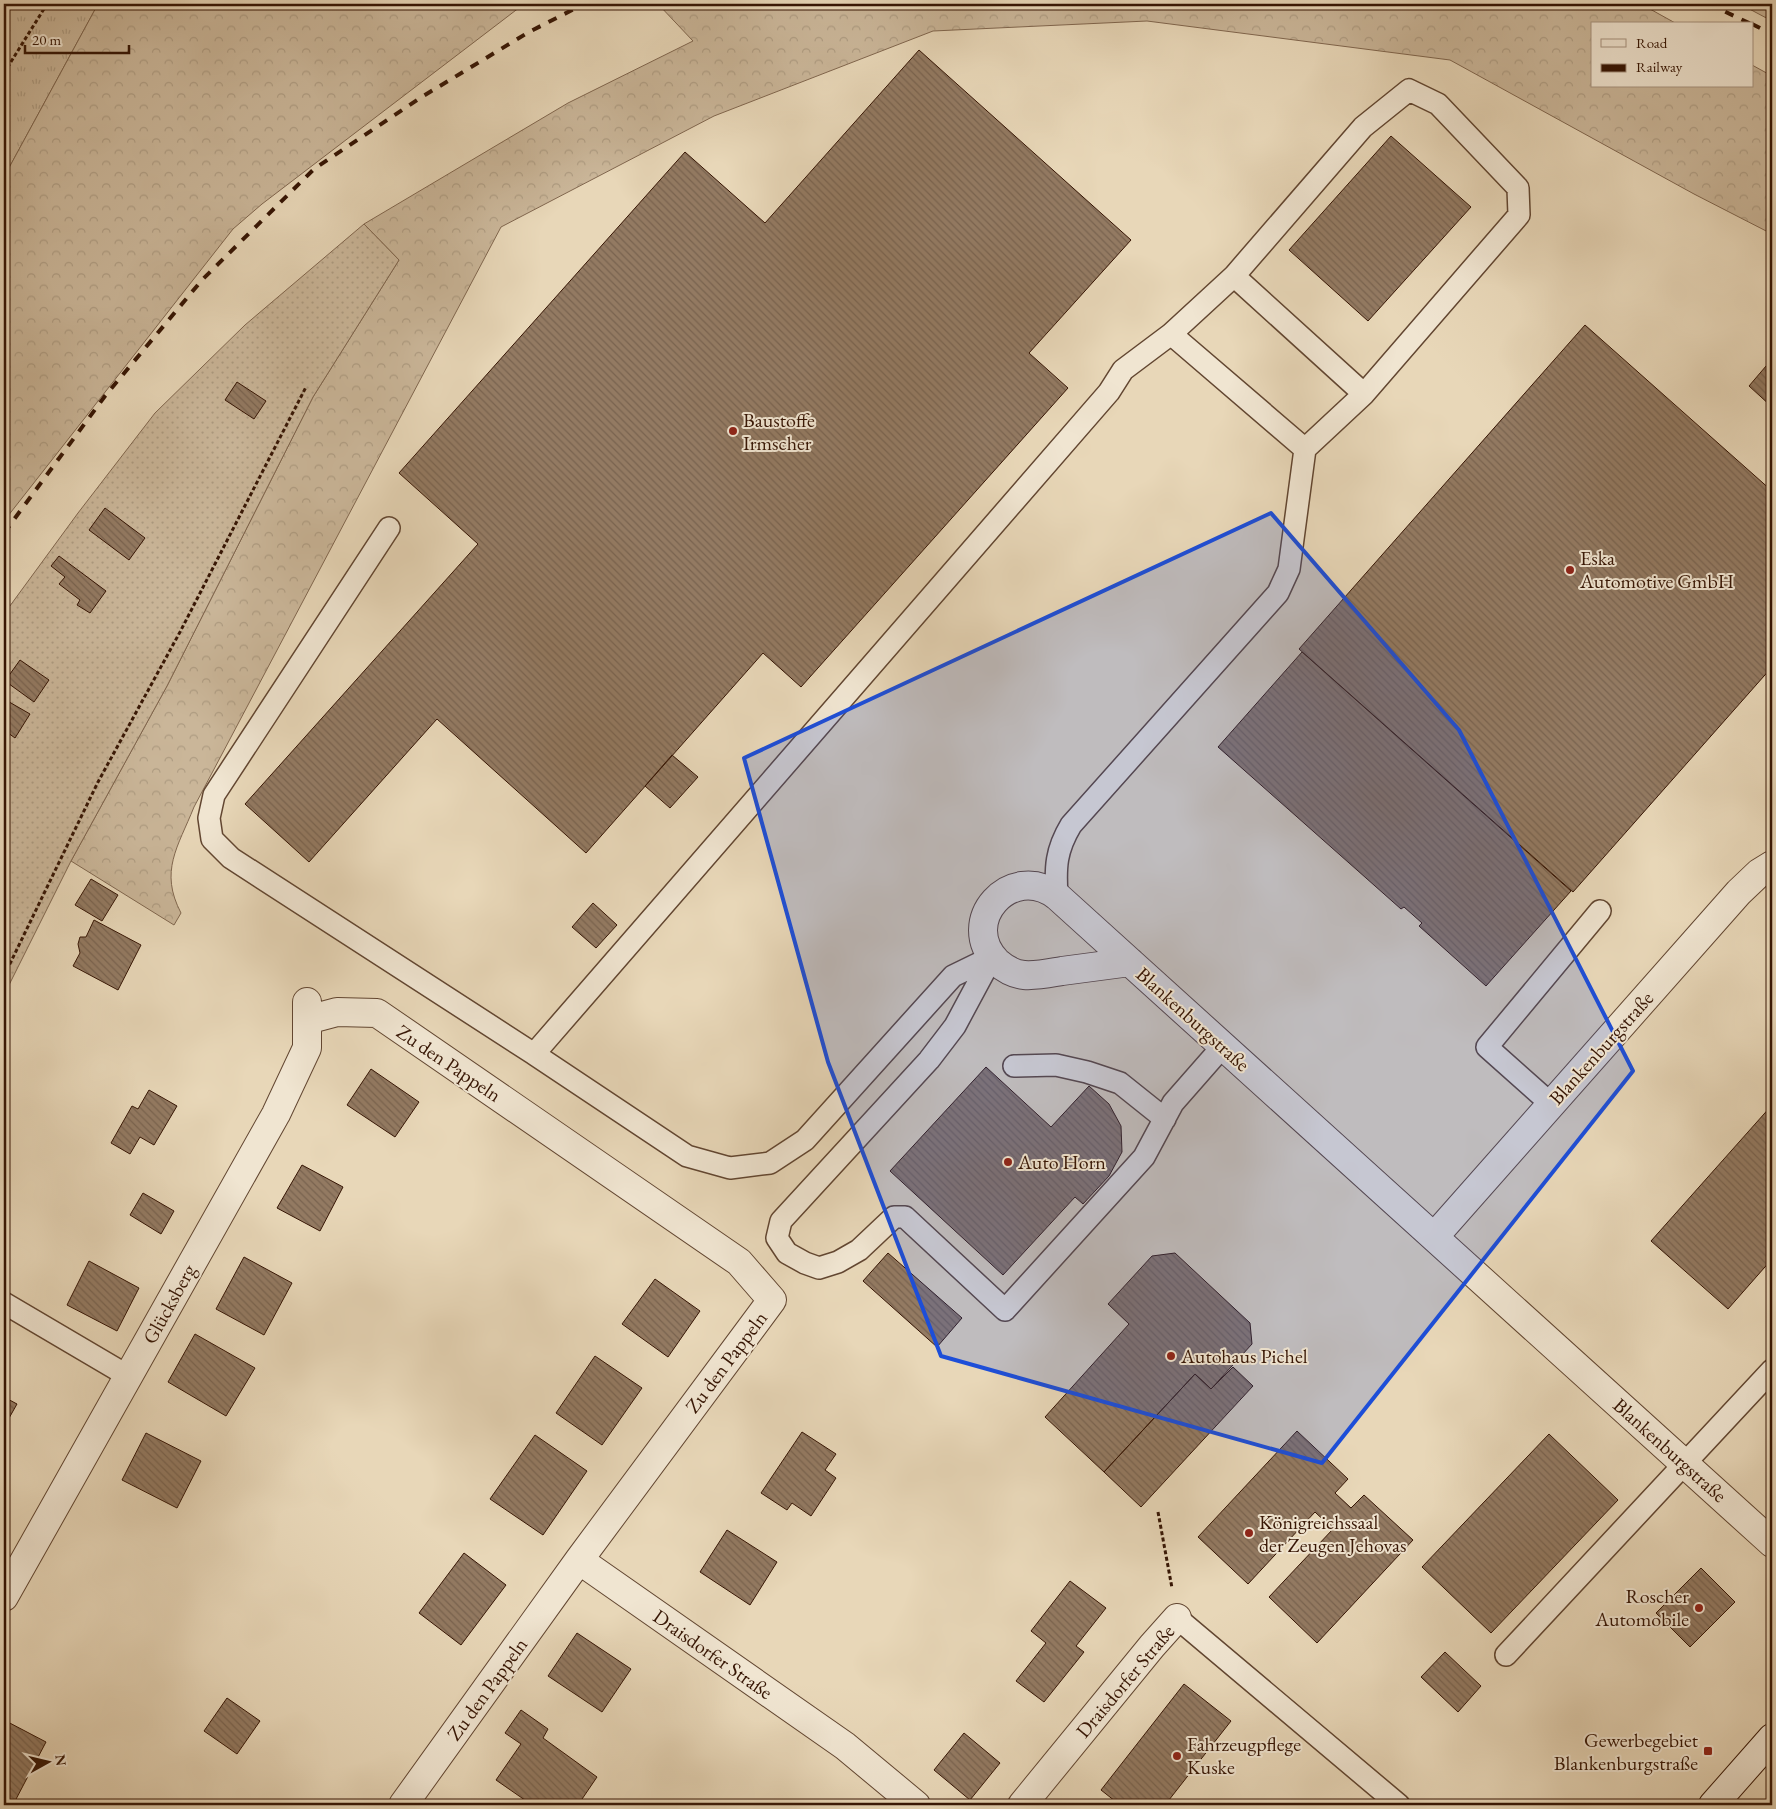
<svg xmlns="http://www.w3.org/2000/svg" width="1776" height="1809" viewBox="0 0 1776 1809" font-family="'EB Garamond',serif">
  <defs>
    <pattern id="grass-tufts" width="24" height="20" patternUnits="userSpaceOnUse" patternTransform="scale(1.25)"><rect width="24" height="20" fill="#cab699"/><path d="M3 7l-1-3M5 7V3M7 7l1-3M15 17l-1-3M17 17v-4M19 17l1-3" fill="none" stroke="#ae9c82"/></pattern>
    <pattern id="forest-crowns" width="20" height="18" patternUnits="userSpaceOnUse" patternTransform="scale(1.25)"><rect width="20" height="18" fill="#cab699"/><path d="M2 6a3 3 0 1 1 6 0M12 15a3 3 0 1 1 6 0" fill="none" stroke="#ae9c82"/></pattern>
    <pattern id="garden-dots" width="8" height="8" patternUnits="userSpaceOnUse" patternTransform="scale(1.25)"><rect width="8" height="8" fill="#cab699"/><path d="M2 2h.1M6 6h.1" fill="none" stroke="#ae9c82" stroke-width="1.8" stroke-linecap="round"/></pattern>
    <pattern id="building-back-hatch" width="6" height="6" patternUnits="userSpaceOnUse" patternTransform="scale(1.25)"><rect width="6" height="6" fill="#937a62"/><path d="M-1 5l2 2M0 0l6 6M5-1l2 2" fill="none" stroke="#79634f"/></pattern>
  </defs>
  <rect width="100%" height="100%" fill="#e8d7b8"/>
  <filter id="stains"><feTurbulence type="fractalNoise" baseFrequency=".004" numOctaves="4"/><feColorMatrix values="0 0 0 0 .2 0 0 0 0 .09 0 0 0 0 .02 0 0 0 .5 -.17"/></filter>
  <radialGradient id="worn" r=".72"><stop offset=".6" stop-color="#630" stop-opacity="0"/><stop offset="1" stop-color="#630" stop-opacity=".3"/></radialGradient>
  <path fill="url(#grass-tufts)" stroke="#80664e" d="M4,4h94l-94,173z"/>
  <path fill="url(#forest-crowns)" stroke="#80664e" d="M98,4h426l-262,200 -29,25 -229,292v-344z
    M658,4h983l36,20h-85v62h160v-21l20,11v158l-78,-40 -244,-134 -303,-39 -214,10 -219,85 -213,111 -307,580c-16,40 -35,64 -13,106l-7,12 -103,-64 96,-175 146,-289 86,-137 -35,-36 204,-121 125,-62z
    M1740,4h32v17z"/>
  <path fill="url(#garden-dots)" stroke="#80664e" d="M364,224l35,36 -86,137 -146,289 -96,175 -67,134v-381l74,-101 77,-100 90,-88z"/>
  <path fill="url(#building-back-hatch)" stroke="#361504" d="M919,50l212,190 -102,113 39,35 -267,299 -38,-34 -177,200 -149,-134 -128,143 -64,-58 233,-260 -79,-71 286,-321 80,71z
    M1391,136l80,71 -103,114 -79,-71z
    M1585,325l187,166v176l-199,225 -274,-243z
    M1772,359v48l-23,-21z
    M237,382l29,19 -12,18 -29,-19z
    M105,508l40,30 -16,22 -40,-30z
    M59,556l47,35 -16,22 -13,-8 3,-5 -21,-16 6,-7 -14,-11z
    M1302,652l269,239 -85,95 -67,-60 3,-3 -18,-16 -3,2 -183,-162z
    M20,660l29,20 -15,22 -29,-21z
    M4,699l26,15 -15,24 -11,-8z
    M672,755l26,22 -28,31 -25,-22z
    M91,879l27,16 -16,26 -27,-16z
    M593,903l24,22 -21,23 -24,-21z
    M94,920l47,25 -23,45 -45,-24 7,-13 -2,-9 2,-7h6z
    M986,1067l65,60 38,-41 20,18 12,22 1,26 -13,24 -26,28 -8,-7 -72,78 -113,-104z
    M371,1069l48,33 -24,35 -48,-32z
    M149,1090l28,16 -23,39 -14,-8 -10,17 -19,-11 21,-37 6,3z
    M1772,1105v154l-44,50 -77,-68z
    M302,1165l41,22 -23,44 -43,-23z
    M143,1193l31,18 -13,23 -31,-19z
    M888,1253l74,65 -25,29 -74,-66z
    M1175,1253l75,70 2,21 -41,45 -16,-15 -91,98 -59,-55 84,-93 -21,-20 44,-48z
    M244,1257l48,26 -28,52 -48,-26z
    M89,1261l50,27 -22,43 -50,-26z
    M655,1279l45,32 -32,46 -46,-33z
    M195,1334l60,34 -29,48 -58,-34z
    M595,1356l47,32 -40,57 -46,-32z
    M1233,1367l20,19 -112,121 -37,-35 91,-98 16,15z
    M4,1397l13,7 -13,23z
    M1297,1431l51,48 -13,14 16,15 13,-13 49,45 -96,103 -48,-46 64,-68 -18,-17 -67,72 -50,-47z
    M802,1432l34,22 -11,16 11,8 -25,38 -19,-13 -5,7 -26,-17z
    M146,1433l55,28 -24,47 -55,-28z
    M1549,1434l69,66 -127,133 -69,-66z
    M535,1435l52,36 -44,64 -53,-36z
    M727,1530l50,32 -27,43 -50,-33z
    M464,1553l42,32 -45,60 -42,-32z
    M1701,1568l34,34 -45,45 -34,-34z
    M1070,1581l36,27 -30,38 8,6 -40,50 -28,-21 30,-38 -15,-12z
    M577,1633l54,36 -29,43 -54,-36z
    M1445,1652l36,34 -23,26 -37,-35z
    M1184,1684l47,37 -66,84h-45l-19,-15z
    M227,1698l33,23 -23,33 -33,-23z
    M521,1710l27,19 -5,9 54,39 -19,28h-46l-36,-25 25,-36 -16,-11z
    M4,1720l42,22 -32,61 -10,-5z
    M964,1733l36,30 -30,37 -36,-30z"/>
  <g fill="none" stroke-linecap="round" stroke-linejoin="round">
    <defs>
      <path id="service" d="M1234,276l130,118
        M389,528l-175,267 -5,23 3,21 19,19 303,196
        M1057,896c-2,-29 -1,-46 14,-71l207,-232 11,-24 16,-120 59,-55 155,-179 -1,-27 -80,-84 -29,-14 -46,37 -129,149 -63,58
        M992,957l-39,19 -148,164 -35,23 -40,5 -43,-12 -153,-102 575,-662 14,-22 48,-36 134,115
        M992,957l-37,69 -26,34 -148,161 -4,17 10,15 18,10 14,5 19,-6 21,-12 35,-33h11l100,93 139,-153 29,-54 50,-57
        M1014,1066l42,-1 31,7 33,11 45,36
        M1551,1104l-64,-57 113,-136
        M4,1303l124,73
        M1177,1618l222,187
        M1506,1655l266,-285"/>
      <path id="minor" d="M1130,962c-22,3 -45,6 -68,9 -12,2 -25,5 -38,4 -11,-1 -19,-6 -27,-13 -40,-40 14,-101 60,-66 239,215 477,431 715,647
        M307,1020l30,-8 40,1 362,249 33,38 -193,260 -176,245
        M1434,1237l305,-345 20,-19 13,-8
        M579,1560l266,186 71,59
        M4,1597l272,-483 31,-66v-46
        M1022,1805l130,-159 25,-28"/>
      <path id="secondary" d="M1713,1805l59,-67"/>
    </defs>
    <use href="#service" stroke="#624631" stroke-width="24"/>
    <use href="#minor" stroke="#624631" stroke-width="30"/>
    <use href="#secondary" stroke="#361504" stroke-width="30"/>
    <path stroke="#361504" stroke-width="3" stroke-dasharray="4 2.5" stroke-linecap="butt" d="M4,73l43,-69
      M4,976l94,-194 82,-150 126,-245
      M1158,1512l14,76"/>
    <use href="#service" stroke="#f0e5d1" stroke-width="21"/>
    <use href="#minor" stroke="#f0e5d1" stroke-width="28"/>
    <use href="#secondary" stroke="#f0e5d1" stroke-width="28"/>
    <path stroke="#361504" stroke-width="4" stroke-dasharray="9 9" stroke-linecap="butt" d="M1709,4l42,20
      M1752,24l20,10
      M4,533l101,-137 97,-116 112,-111 106,-71 109,-66 55,-28"/>
  </g>
  <path fill="#1d4ed8" fill-opacity="0.2" stroke="#1d4ed8" stroke-width="4" stroke-linejoin="round" d="M1271,513l188,217 174,341 -311,392 -381,-107 -113,-294 -84,-304z"/>
  <g fill="#8f2418" stroke="#f0e5d1" stroke-width="2">
    <circle cx="733" cy="431" r="5"/>
    <circle cx="1570" cy="570" r="5"/>
    <circle cx="1008" cy="1162" r="5"/>
    <circle cx="1171" cy="1356" r="5"/>
    <circle cx="1249" cy="1533" r="5"/>
    <circle cx="1699" cy="1608" r="5"/>
    <rect x="1703" y="1746" width="10" height="10" rx="2.5"/>
    <circle cx="1177" cy="1756" r="5"/>
  </g>
  <g text-anchor="middle" dominant-baseline="central" stroke-width="4" stroke-linejoin="round" paint-order="stroke">
    <g font-size="20" fill="#361504" stroke="#f0e5d1" text-anchor="start">
      <text x="743" y="420">Baustoffe<tspan x="743" dy="23">Irmscher</tspan></text>
      <text x="1580" y="558">Eska<tspan x="1580" dy="23">Automotive GmbH</tspan></text>
      <text x="1018" y="1162">Auto Horn</text>
      <text x="1181" y="1356">Autohaus Pichel</text>
      <text x="1259" y="1522">Königreichssaal<tspan x="1259" dy="23">der Zeugen Jehovas</tspan></text>
      <text x="1689" y="1596" text-anchor="end">Roscher<tspan x="1689" dy="23">Automobile</tspan></text>
      <text x="1698" y="1740" text-anchor="end">Gewerbegebiet<tspan x="1698" dy="23">Blankenburgstraße</tspan></text>
      <text x="1187" y="1744">Fahrzeugpflege<tspan x="1187" dy="23">Kuske</tspan></text>
    </g>
    <g font-size="20" fill="#361504" stroke="#f0e5d1">
      <text transform="translate(1193 1019) rotate(42)">Blankenburgstraße</text>
      <text transform="translate(1601 1048) rotate(-48)">Blankenburgstraße</text>
      <text transform="translate(449 1063) rotate(34)">Zu den Pappeln</text>
      <text transform="translate(169 1304) rotate(-61)">Glücksberg</text>
      <text transform="translate(726 1362) rotate(-53)">Zu den Pappeln</text>
      <text transform="translate(1670 1450) rotate(42)">Blankenburgstraße</text>
      <text transform="translate(713 1654) rotate(35)">Draisdorfer Straße</text>
      <text transform="translate(1125 1681) rotate(-50)">Draisdorfer Straße</text>
      <text transform="translate(487 1689) rotate(-54)">Zu den Pappeln</text>
    </g>
  </g>
  <rect width="1776" height="1809" fill="none" stroke="#e8d7b8" stroke-width="20"/>
  <rect x="5" y="5" width="1766" height="1799" fill="none" stroke="#361504" stroke-width="2.5"/>
  <rect x="10" y="10" width="1756" height="1789" fill="none" stroke="#361504"/>
  <rect x="1591" y="22" width="162" height="65" fill="#f0e5d1" stroke="#a6927f"/>
  <rect x="1601" y="39" width="25" height="8" fill="#f0e5d1" stroke="#a6927f"/>
  <text x="1636" y="48" font-size="15" fill="#361504">Road</text>
  <rect x="1601" y="64" width="25" height="8" fill="#361504" stroke="#a6927f"/>
  <text x="1636" y="72" font-size="15" fill="#361504">Railway</text>
  <g transform="translate(48 1762) rotate(82)" stroke="#f0e5d1" stroke-width="4" paint-order="stroke">
  <path d="M0-4L9 19L0 12L-9 19Z" fill="#361504"/>
  <text y="-8" font-size="14" font-weight="bold" text-anchor="middle" fill="#361504">N</text>
  </g>
  <path d="M25 45v8h104v-8" fill="none" stroke="#361504" stroke-width="2.5"/>
  <text x="32" y="45" font-size="15" fill="#361504" stroke="#f0e5d1" stroke-width="4" paint-order="stroke">20 m</text>
  <rect width="100%" height="100%" filter="url(#stains)"/>
  <rect width="100%" height="100%" fill="url(#worn)"/>
</svg>
